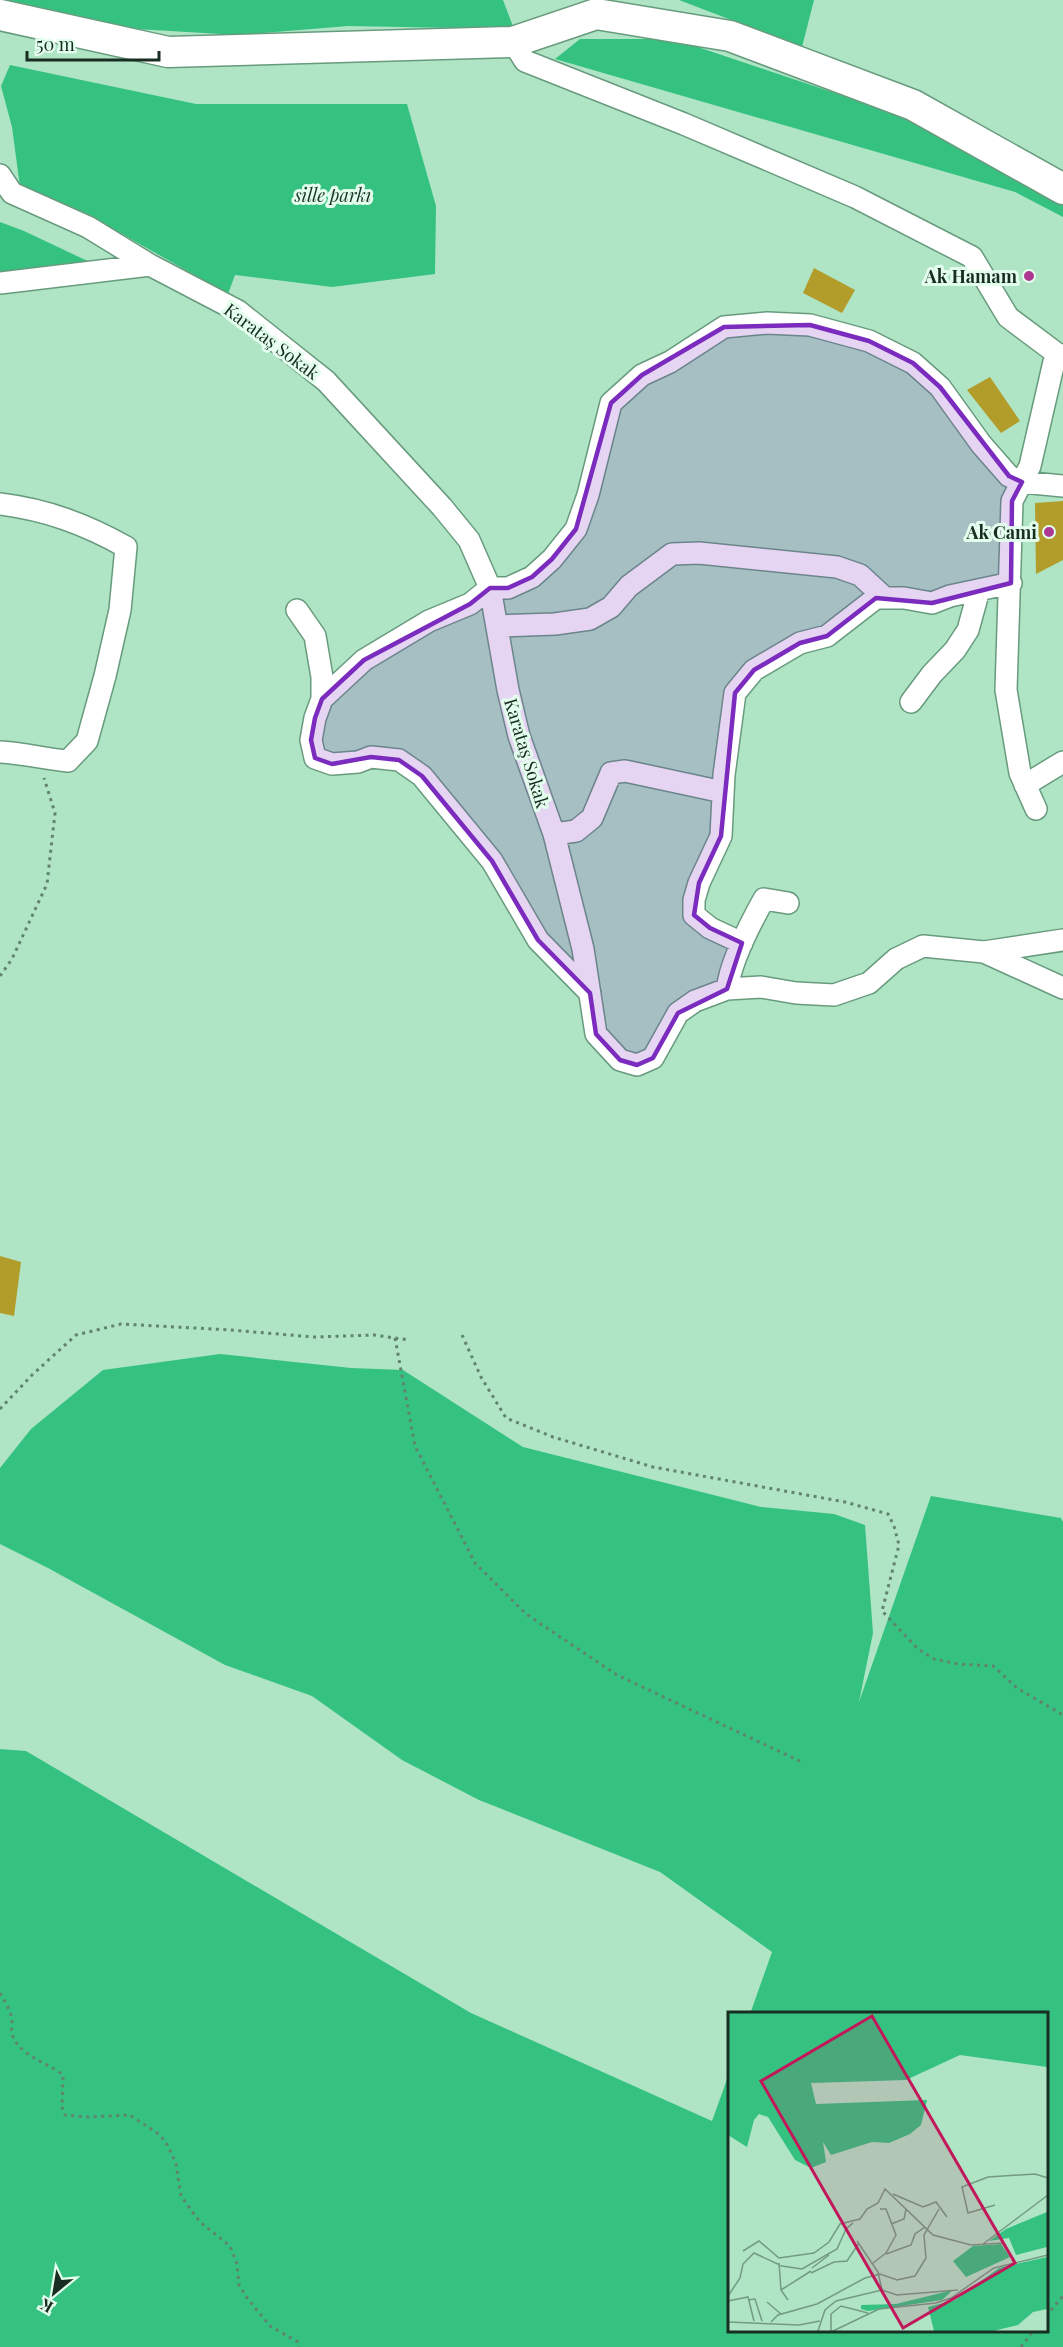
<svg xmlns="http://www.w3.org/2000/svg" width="1063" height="2347" viewBox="0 0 1063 2347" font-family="'Playfair Display',serif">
  <rect width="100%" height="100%" fill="#afe4c5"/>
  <path fill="#35c281" d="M0,0h503l11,29 -166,-3 -110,9 -102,-6 -136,-25z
    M679,0h135l-12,47z
    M580,39h94l235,79 154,86v13l-48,-25 -460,-133z
    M10,65l186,39h211l29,102 -1,68 -103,13 -97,-12 -7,19 -129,-73 -79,-34 -8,-60 -11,-41z
    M0,222l24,9 72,34 -96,15z
    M220,1354l131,14 52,2 120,77 238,60 73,7 31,11 8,108 -14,69 72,-206 130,22 2,4v825h-1063v-598l26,2 445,262 241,108 18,-50v259h316v-316h-296l22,-62 -112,-80 -181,-72 -77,-40 -90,-64 -87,-31 -177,-97 -48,-24v-76l31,-39 72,-59z"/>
  <path fill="#b29d2b" d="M814,268l41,22 -13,23 -39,-20z
    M990,377l30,44 -19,12 -34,-43z
    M1063,501v59l-27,14 -1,-71z
    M0,1256l21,6 -7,54 -14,-3z"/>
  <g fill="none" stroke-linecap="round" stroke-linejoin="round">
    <defs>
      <path id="minor" d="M513,42l12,19 159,63 171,73 117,60 36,60 48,36 7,3
        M0,175l12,18 76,34 62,38 88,46 88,70 116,126 27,33 21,48 18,102 11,46 35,98 29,115 13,85 24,26 17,5 16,-7 25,-45 17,-12 32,-12 34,-2 35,6 38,2 35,-12 27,-24 27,-13 61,6 79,36
        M0,283l150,-18
        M0,504c47,6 85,20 126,43l-6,63 -15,66 -18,65 -19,20c-23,-2 -45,-8 -68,-9
        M297,610l18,26 7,41v22l-7,19 -4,22 4,18 17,6 26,-2 13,-5 28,3 23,16 70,85 46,79 52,53
        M497,626l58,-2 35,-5 21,-12 18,-21 43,-32 27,-1 138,14 23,8 25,23
        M322,699l42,-39 65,-39 41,-17 20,-16h18l24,-11 20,-18 24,-30 12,-34 23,-92 31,-28 28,-13 54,-35 43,-4 43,2 59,16 44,22 27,24 41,57 28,32 13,6 41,4
        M911,702l21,-28 23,-24 13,-20 11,-40
        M1025,785l38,-23
        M1036,809l-16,-36 -14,-83 6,-189 18,-35 26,-113
        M554,834l22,-3 16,-13 19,-45 14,-2 98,21
        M742,943l-32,-15 -16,-13v-15l5,-17 22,-47 3,-61 11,-82 19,-23 46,-27 27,-7 49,-38h28l28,5 18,-7 61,-13
        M984,952l79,-12
        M727,989c4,-28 23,-65 37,-90l24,4"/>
      <path id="secondary" d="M0,15l168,37 345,-10 83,-28 134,22 183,69 150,84"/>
    </defs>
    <use href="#minor" stroke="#689b7e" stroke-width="24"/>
    <use href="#secondary" stroke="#689b7e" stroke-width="33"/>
    <path stroke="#60846f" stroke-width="3" stroke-dasharray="3 4.5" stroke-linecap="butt" d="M0,976l12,-17 35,-75 8,-71 -11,-35
      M462,1335l19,42 25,41 47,19 100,30 192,35 43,12 6,12 5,19 -17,66 36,38 16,10 24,5 35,2 24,22 46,27
      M395,1338l20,108 60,117 51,51 91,61 187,88
      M0,1409l32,-34 44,-40 45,-11 110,6 82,7 61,-2 35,5
      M0,1993c5,8 10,17 12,26 0,5 -1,10 0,15 7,22 35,28 51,41l-1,32 3,8 23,2 42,-2 30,20 8,11 8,18 5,32 19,26 30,24 7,18 2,21 8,13 23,28 28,16 1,5
      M1046,2316l17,-20
      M1021,2347l13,-17"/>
    <use href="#minor" stroke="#fff" stroke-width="21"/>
    <use href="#secondary" stroke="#fff" stroke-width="30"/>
  </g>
  <path fill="#7b2cbf" fill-opacity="0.2" stroke="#7b2cbf" stroke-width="4.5" stroke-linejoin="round" d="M810,325l59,16 44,22 27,24 69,89 13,6 -10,19 -1,82 -79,20 -56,-5 -49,38 -27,7 -46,27 -19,23 -14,143 -22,47 -5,32 16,13 32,15 -15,46 -49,24 -25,45 -16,7 -17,-5 -24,-26 -6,-41 -52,-53 -46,-79 -70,-85 -23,-16 -28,-3 -39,7 -17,-6 -4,-18 4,-22 7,-19 42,-39 106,-56 20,-16h18l24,-11 20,-18 24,-30 35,-126 31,-28 82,-48z"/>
  <g fill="#ac3891" stroke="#e4feee" stroke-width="2">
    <circle cx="1029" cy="276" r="6"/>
    <circle cx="1049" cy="532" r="6"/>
  </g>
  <g text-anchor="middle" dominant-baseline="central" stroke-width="6" stroke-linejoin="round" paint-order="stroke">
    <g font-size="18" font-style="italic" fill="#1c3326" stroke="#e4feee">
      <text x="333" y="195">sille parkı</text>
    </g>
    <g font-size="18" font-weight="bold" fill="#192e22" stroke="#e4feee" text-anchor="end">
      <text x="1017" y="276">Ak Hamam</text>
      <text x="1037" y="532">Ak Cami</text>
    </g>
    <g font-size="18" fill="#192e22" stroke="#e4feee">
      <text transform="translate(272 341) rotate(37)">Karataş Sokak</text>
      <text transform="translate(527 753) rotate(73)">Karataş Sokak</text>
    </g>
  </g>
  <g transform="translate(728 2012)">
    <rect width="320" height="320" fill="#afe4c5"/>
    <path d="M0,0h319v55l-87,-12 -54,25 -95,3 5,21 111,-4 -6,25 -11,9 -21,9 -17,-1 -41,13 -8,-13 3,20 -15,6 -16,-8 -27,-43 -9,-3 -5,6 -7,27 -19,-12zM319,200v35l-31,8 -7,-17 -20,3 17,-12zM273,232l9,13 -44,20 -13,-16 20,-15zM319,245v52l-14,3 -15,13 -25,6h-59l-6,-24 27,-7 44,-32zM225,278l-11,10 -74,11 -7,-2v-4l35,-1z" fill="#35c281"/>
    <path fill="none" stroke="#739b84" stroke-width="1.5" d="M165,182l30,13 13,-5 11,15M267,193l-27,8 -6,-26 26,-10 47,-3 13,4M163,212l13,-5 2,-10M129,229l21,31 4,18M255,232l65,-49M15,239l16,-10 20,17 35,-5 15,-11 11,-18 20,-5 7,-10 11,-6 7,-14 48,46 38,10 31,-2 13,18M158,242l25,-9 4,-11 10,-7M51,251l2,27 7,10M145,251l13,-10 10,-18 -10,-26h-6M84,256l17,-13M83,261l23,-11 13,-1 12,-18M53,278l30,-19M0,284l12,-18 3,-14 11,-11 28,13 20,3 35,-20 9,-20 7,-6M20,288l7,-1 7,22M0,289l20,-4 6,24M39,290l14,12M0,310l71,3 21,-4M43,310l7,-7 39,-11 48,-26 15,-4 17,6 18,-4 11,-18 -2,-23 15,-26M90,319l7,-21 11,-9 46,-11 15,5 61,-5M103,319v-17l10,-8 27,7M105,319l46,-22 57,-6 15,-5 43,-30 54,-13"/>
    <path fill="#c2185b" fill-opacity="0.15" stroke="#c2185b" stroke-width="3" d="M144,4l143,247 -112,65 -142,-247z"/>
    <rect width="320" height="320" fill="none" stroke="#192e22" stroke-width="3"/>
  </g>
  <g transform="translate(54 2293) rotate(210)" stroke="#e4feee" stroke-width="4.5" paint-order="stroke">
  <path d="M0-4.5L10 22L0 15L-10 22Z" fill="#192e22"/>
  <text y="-9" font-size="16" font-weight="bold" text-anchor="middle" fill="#192e22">K</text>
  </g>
  <path d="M27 51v9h132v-9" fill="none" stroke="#192e22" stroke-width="3"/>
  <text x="36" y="51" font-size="18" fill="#192e22" stroke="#e4feee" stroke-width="4.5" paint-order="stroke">50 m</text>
</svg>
